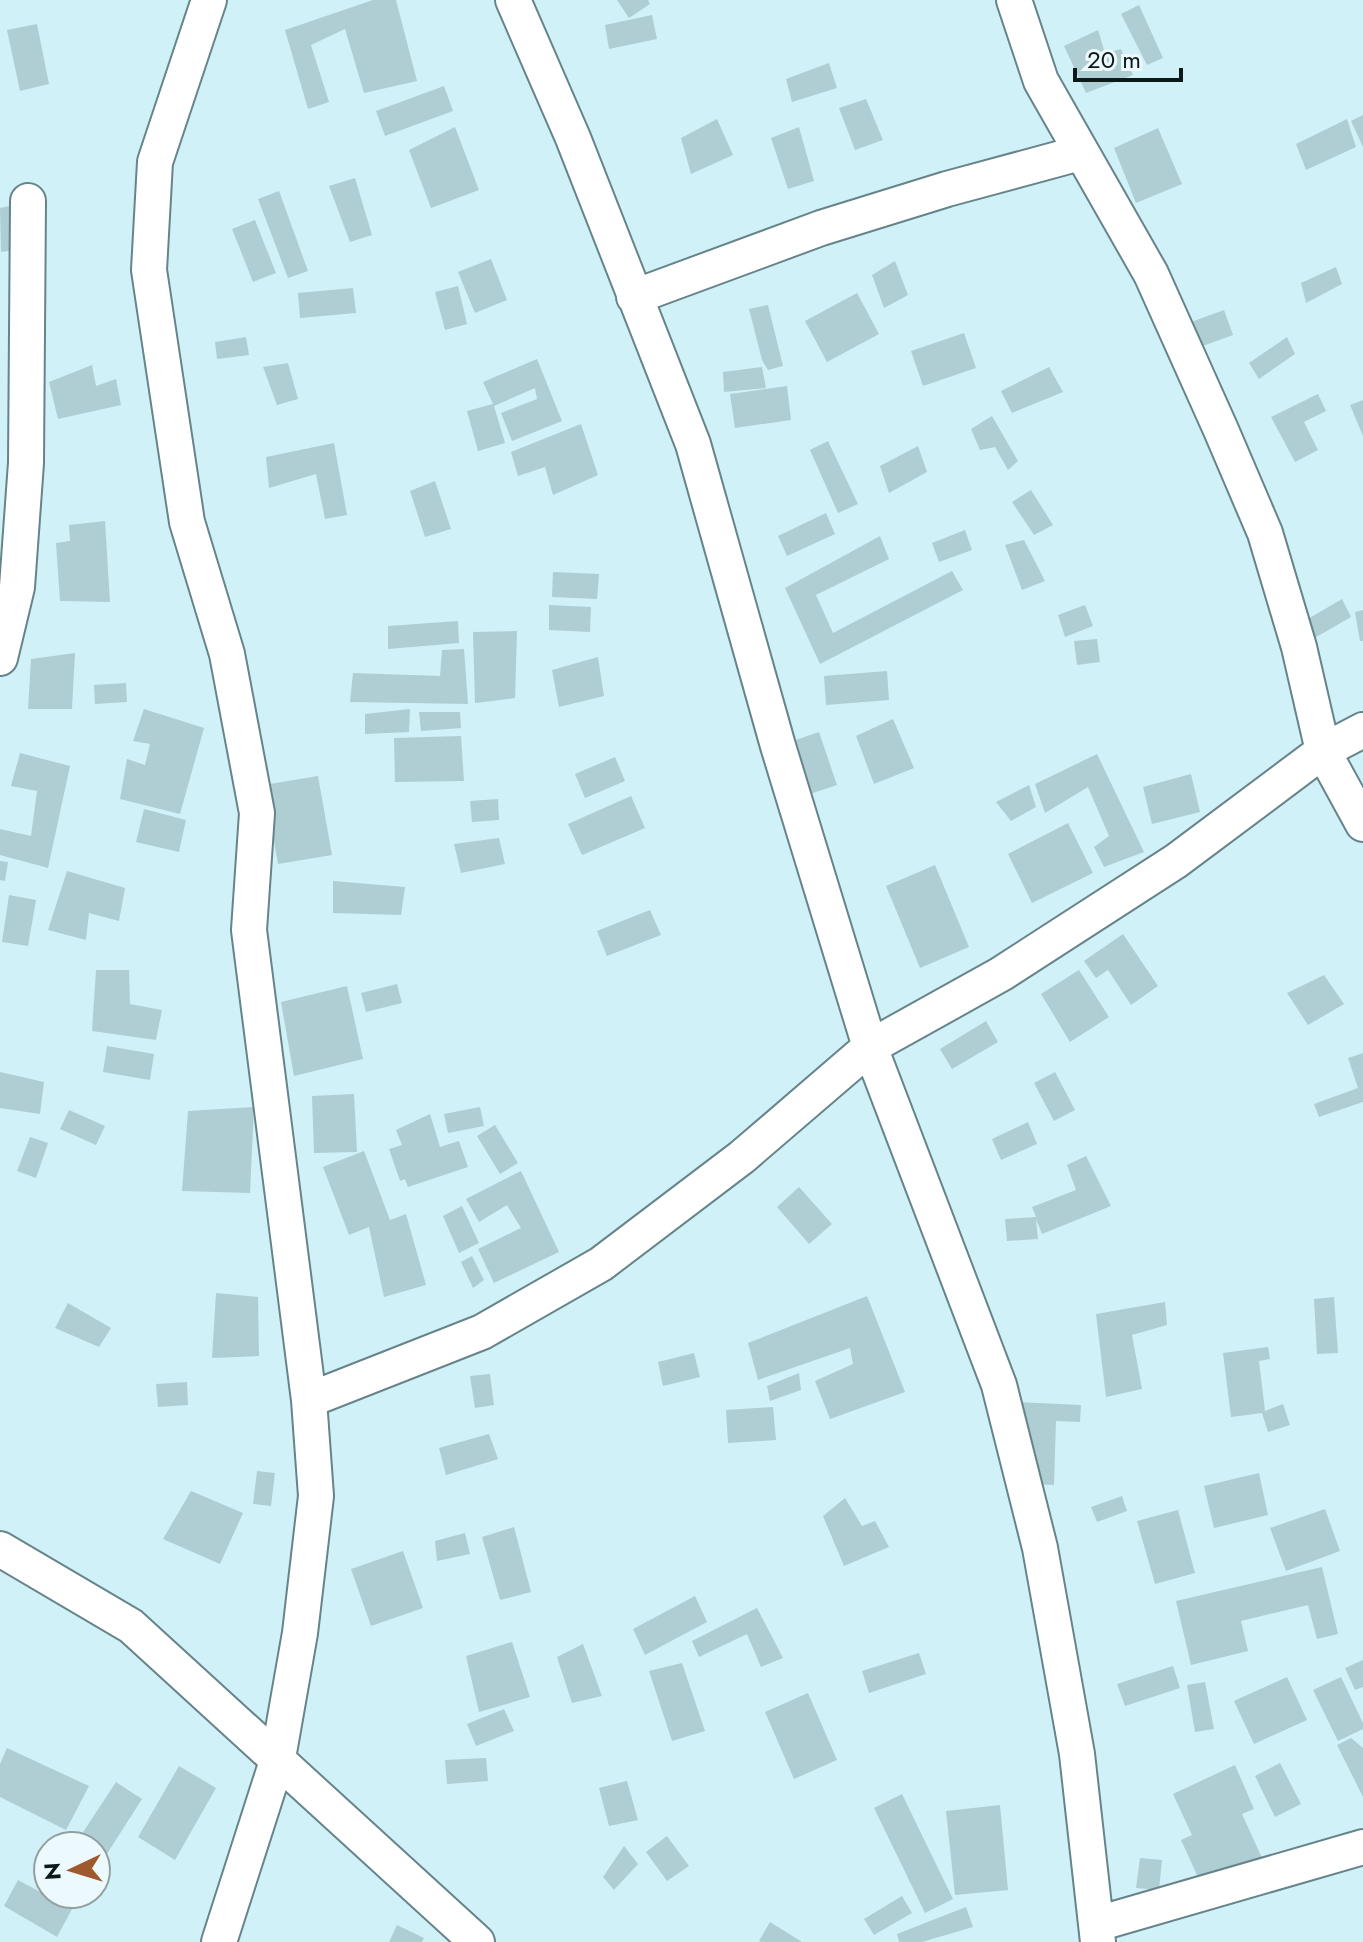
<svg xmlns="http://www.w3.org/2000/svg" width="1363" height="1942" viewBox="0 0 1363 1942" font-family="Jost,sans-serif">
  <rect width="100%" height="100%" fill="#d0f1f7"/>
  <path fill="#aeced4" d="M373,0h23l21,81 -53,12 -19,-64 -34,16 18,57 -21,7 -23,-79z
    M617,0h31l2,4 -21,14z
    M1139,5l24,53 -16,7 -26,-51z
    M652,15l5,24 -48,10 -4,-24z
    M37,24l12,60 -29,7 -13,-61z
    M1098,30l7,23 16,-4 12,26 -47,18 -22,-47z
    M829,63l8,25 -45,14 -6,-23z
    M444,86l9,25 -68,25 -9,-25z
    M866,99l17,41 -28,10 -16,-42z
    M1363,115v32l-12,-26z
    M717,119l16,36 -42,19 -10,-36z
    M1347,119l9,28 -50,23 -10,-26z
    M455,127l24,63 -48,18 -22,-58z
    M799,127l15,54 -26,8 -17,-51z
    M1158,128l24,56 -46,19 -22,-55z
    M355,178l17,57 -22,7 -21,-56z
    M279,191l29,80 -20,7 -30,-79z
    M19,204l7,44 -25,4 -1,-44z
    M255,220l21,53 -23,9 -21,-53z
    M491,259l16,41 -32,13 -17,-41z
    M895,261l13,34 -24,13 -12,-33z
    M1336,267l6,17 -36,19 -5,-20z
    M458,286l9,38 -22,6 -10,-38z
    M353,288l3,25 -56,5 -2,-25z
    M857,293l22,41 -52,28 -22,-41z
    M768,305l15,61 -15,4 -6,-10 -13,-51z
    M1224,310l9,25 -44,16 -9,-25z
    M964,333l12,35 -53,18 -12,-35z
    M246,337l3,18 -32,4 -2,-17z
    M1287,337l8,17 -36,25 -10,-16z
    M537,359l25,62 -50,20 -11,-28 36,-14 -2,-11 -41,18 11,37 -27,8 -11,-40 26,-7 -10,-22z
    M288,363l10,36 -21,6 -14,-38z
    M92,365l4,21 20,-7 5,26 -63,14 -9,-37z
    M762,367l4,21 -42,4 -1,-20z
    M1049,367l14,25 -51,21 -11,-22z
    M787,386l4,34 -56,8 -5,-34z
    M1318,394l8,17 -22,11 14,28 -23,12 -24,-45z
    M1363,400v36l-13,-31z
    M992,416l26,45 -10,9 -13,-23 -15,3 -9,-21z
    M581,424l17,51 -45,20 -8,-28 -27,9 -7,-24z
    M828,441l30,63 -20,9 -28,-63z
    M334,443l13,72 -22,4 -9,-45 -47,14 -3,-31z
    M918,446l9,26 -38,21 -9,-27z
    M435,481l16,48 -26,8 -15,-46z
    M1031,490l22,35 -19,10 -22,-33z
    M826,513l9,21 -48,22 -9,-20z
    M105,521l5,81 -50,-1 -4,-58 14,-2 -1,-16z
    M965,530l7,20 -33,12 -7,-19z
    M880,536l9,23 -73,36 17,38 119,-62 11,19 -143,74 -35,-76z
    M1024,540l21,41 -23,9 -17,-45z
    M553,572l46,2 -2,25 -45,-2z
    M1342,599l9,18 -40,23 -10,-17z
    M549,605l42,2 -1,25 -41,-2z
    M1085,605l8,21 -28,11 -7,-22z
    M1363,610v31h-3l-5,-29z
    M458,621l1,22 -71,6v-23z
    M517,631l-2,67 -40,5 -2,-71z
    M1097,639l3,23 -23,3 -3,-24z
    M464,649l4,55 -118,-2 3,-29 87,3 2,-26z
    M75,653l-3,56h-44l3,-50z
    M598,657l6,39 -45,11 -7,-37z
    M887,671l2,29 -63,5 -2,-29z
    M126,683l1,19 -32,2 -1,-19z
    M144,709l60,19 -24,86 -60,-15 7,-40 18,6 5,-21 -17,-3z
    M410,709l-1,23 -44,2v-20z
    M419,712h41l1,16 -40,3z
    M893,719l21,49 -40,16 -18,-48z
    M819,732l18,53 -39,13 -17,-53z
    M461,736l3,45 -69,1 -1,-44z
    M20,753l50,13 -22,102 -48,-13v-26l31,7 6,-45 -26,-5z
    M1097,754l47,98 -40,15 -10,-20 15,-11 -21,-49 -43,26 -10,-29z
    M615,757l10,24 -40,17 -10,-24z
    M1191,774l9,38 -48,12 -9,-37z
    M318,776l14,79 -54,9 -14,-79z
    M1029,785l7,22 -25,14 -15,-19z
    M631,796l14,32 -63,27 -14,-31z
    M498,799l1,21 -27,2 -2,-21z
    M144,809l42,11 -7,32 -43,-10z
    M1068,823l25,50 -61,30 -24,-49z
    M499,838l6,26 -44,9 -7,-29z
    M0,861l8,1 -3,19 -5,-1z
    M935,865l34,82 -49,21 -34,-82z
    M67,871l58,17 -6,33 -30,-8 -3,27 -38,-10z
    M333,881l72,6 -4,28 -68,-2z
    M9,895l27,5 -8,46 -26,-4z
    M650,910l11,25 -54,21 -10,-25z
    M1123,934l35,52 -27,19 -23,-35 -12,8 -12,-17z
    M96,970h33l1,34 32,6 -6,30 -64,-9z
    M1079,970l30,47 -39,25 -29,-48z
    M1324,975l20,29 -36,21 -21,-32z
    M397,984l5,19 -36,9 -5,-19z
    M347,986l16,73 -69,17 -13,-74z
    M986,1021l12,21 -46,27 -12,-20z
    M107,1046l47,8 -4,26 -47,-8z
    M1363,1053v49l-44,15 -5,-13 44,-16 -10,-30z
    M0,1072l44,10 -4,32 -40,-6z
    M1055,1072l20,38 -21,11 -20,-38z
    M354,1094l3,58 -43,1 -2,-57z
    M254,1107l-4,86 -68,-2 6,-80z
    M480,1107l4,19 -36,7 -4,-19z
    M69,1110l36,16 -9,19 -36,-16z
    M430,1114l10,33 19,-6 9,26 -60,20 -3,-8 -5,2 -11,-32 13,-4 -6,-15z
    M1028,1122l9,22 -36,16 -9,-21z
    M495,1125l23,38 -18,11 -23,-38z
    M30,1137l18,6 -12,35 -19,-7z
    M364,1151l26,69 16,-6 20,71 -42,12 -15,-70 -20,8 -26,-68z
    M1086,1156l25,50 -69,28 -6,-15 2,20 -31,2 -2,-22 31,-2 -4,-10 44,-17 -9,-25z
    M521,1171l38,81 -65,31 -16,-34 43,-21 -14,-23 -28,17 -13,-23z
    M799,1187l33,37 -23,20 -32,-37z
    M462,1206l17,37 -20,10 -16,-37z
    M472,1256l12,24 -11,8 -12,-26z
    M216,1293l42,4 1,59 -47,2z
    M867,1296l38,96 -75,27 -15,-38 38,-17 -3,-16 -92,32 -10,-37z
    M1334,1297l4,56 -21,1 -3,-55z
    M1165,1302l2,23 -35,10 10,54 -36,8 -10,-83z
    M68,1303l43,25 -12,19 -44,-19z
    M1268,1347l2,12 -11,2 6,50 18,-7 7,21 -22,7 -6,-19 -31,4 -8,-64z
    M694,1353l6,24 -37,9 -5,-24z
    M799,1373l2,17 -31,11 -3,-15z
    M490,1374l4,31 -19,3 -5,-32z
    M187,1382l1,23 -30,2 -2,-23z
    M1016,1402l65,3 -1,17 -24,-1 -2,64 -41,-2z
    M773,1407l3,33 -48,3 -2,-33z
    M489,1434l9,25 -52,16 -7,-27z
    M257,1471l18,2 -4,33 -18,-2z
    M1259,1473l9,42 -54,13 -10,-42z
    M191,1491l52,22 -23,51 -57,-25z
    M1122,1496l5,15 -30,11 -6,-15z
    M845,1498l17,28 13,-5 14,26 -45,19 -21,-50z
    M1325,1509l15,42 -54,20 -16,-43z
    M1178,1510l17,63 -40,11 -18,-63z
    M514,1527l17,65 -31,8 -18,-63z
    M465,1533l5,21 -33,7 -2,-20z
    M403,1551l20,57 -52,18 -20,-57z
    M1322,1567l16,67 -21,5 -9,-34 -67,16 7,30 -57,14 -15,-64z
    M695,1596l12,26 -62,33 -12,-26z
    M757,1608l26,50 -22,9 -14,-33 -48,23 -7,-16z
    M512,1642l18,55 -51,15 -13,-56z
    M583,1644l19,52 -30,7 -15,-46z
    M919,1653l7,21 -57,19 -7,-22z
    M1363,1660v27l-8,3 -10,-22z
    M682,1663l23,68 -33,10 -23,-70z
    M1173,1666l7,22 -55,18 -8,-22z
    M1287,1677l20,43 -53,24 -20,-43z
    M1341,1677l22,46v6l-25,12 -25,-51z
    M1205,1682l9,47 -19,3 -8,-47z
    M808,1693l29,67 -43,19 -29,-67z
    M504,1709l10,22 -38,15 -9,-22z
    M1351,1738l12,10v49l-26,-52z
    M7,1748l82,38 -23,44 -66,-33v-33z
    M486,1758l2,23 -41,3 -2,-24z
    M1280,1763l21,41 -26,13 -20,-41z
    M1235,1765l19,44 -12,5 20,44 -60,28 -21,-46 11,-5 -19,-41z
    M179,1766l37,22 -41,72 -37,-23z
    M627,1781l11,39 -29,6 -10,-38z
    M116,1782l26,17 -46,72v-25h-22z
    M902,1794l51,105 -28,14 -51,-105z
    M1000,1805l8,85 -53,5 -9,-84z
    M667,1836l22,30 -22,15 -21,-29z
    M624,1846l14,18 -24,26 -11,-13z
    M1140,1858l22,2 -3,30 -23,-2z
    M18,1880l54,29 -15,28 -53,-31z
    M902,1896l10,17 -38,22 -10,-16z
    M966,1907l7,20 -51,15h-23l-2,-8z
    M770,1922l32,20h-41l-2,-1z
    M397,1925l27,13 -2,4h-33z"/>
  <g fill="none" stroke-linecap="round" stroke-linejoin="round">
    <defs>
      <path id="minor" d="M209,0l-54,162 -6,108 38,252 40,132 30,159 -8,117 60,470 7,96 -16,137 -22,125 -59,184
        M513,0l60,138 120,306 85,302 92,301 129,338 41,163 37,206 21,188
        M1014,0l27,81 110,193 70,156 44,103 34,114 24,104 40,73
        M634,297l187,-69 126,-39 133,-36
        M0,658l17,-71 9,-124 2,-262
        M309,1400l173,-68 119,-68 141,-107 128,-110 131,-73 175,-113 147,-110 40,-21
        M0,1549l131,77 346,316
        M1097,1924l266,-77"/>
    </defs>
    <use href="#minor" stroke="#668489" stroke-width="38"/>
    <use href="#minor" stroke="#fff" stroke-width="34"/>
  </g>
  <g transform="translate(72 1870) rotate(266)"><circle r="38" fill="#edfafd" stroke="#93a0a2" stroke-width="2"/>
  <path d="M0-6L14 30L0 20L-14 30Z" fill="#9e592d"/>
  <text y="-12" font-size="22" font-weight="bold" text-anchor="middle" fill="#0c181a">N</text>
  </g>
  <path d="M1075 68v12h106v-12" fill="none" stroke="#0c181a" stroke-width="4"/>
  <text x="1087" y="68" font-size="24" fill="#0c181a" stroke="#edfafd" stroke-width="6" paint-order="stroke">20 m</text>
</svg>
